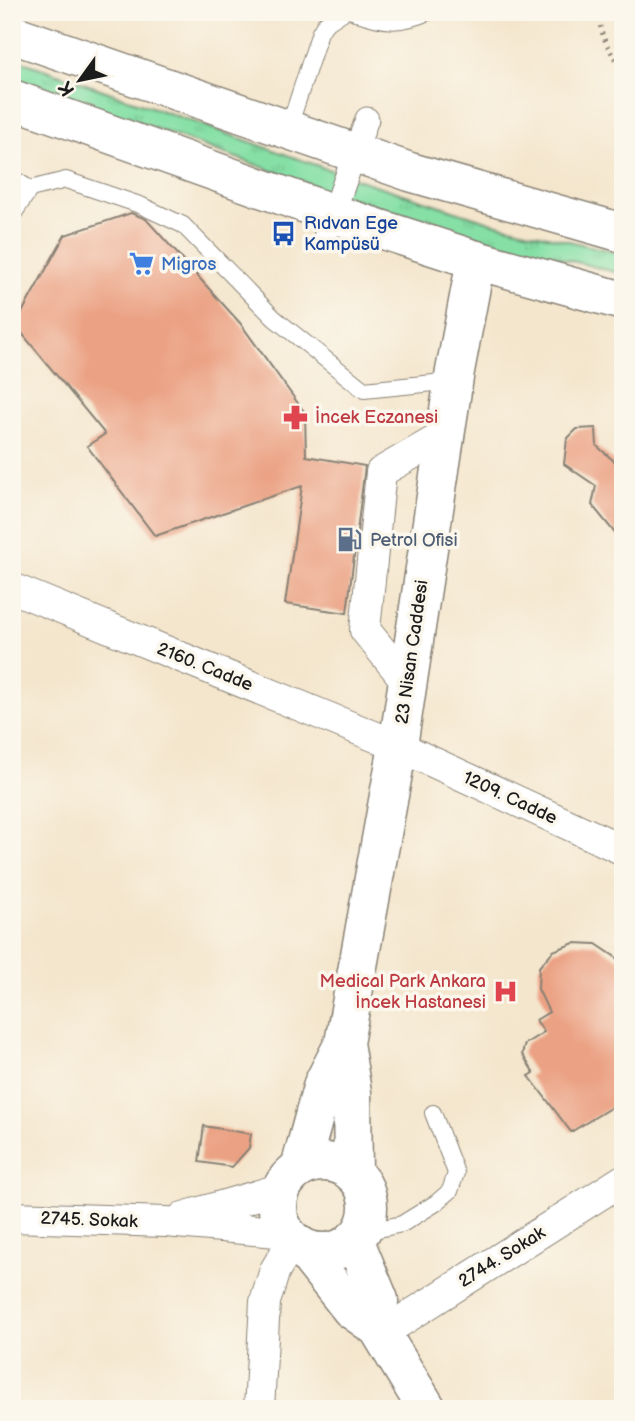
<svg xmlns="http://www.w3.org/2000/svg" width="635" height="1421" viewBox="0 0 635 1421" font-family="'Balsamiq Sans',sans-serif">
  <defs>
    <pattern id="grass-tufts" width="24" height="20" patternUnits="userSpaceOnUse" patternTransform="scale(1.75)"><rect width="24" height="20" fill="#86e0a6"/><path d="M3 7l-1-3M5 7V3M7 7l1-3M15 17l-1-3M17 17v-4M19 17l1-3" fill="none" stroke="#73c08e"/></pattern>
  </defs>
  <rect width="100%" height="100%" fill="#fbf7ec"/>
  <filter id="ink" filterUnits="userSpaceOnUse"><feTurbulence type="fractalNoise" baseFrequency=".0143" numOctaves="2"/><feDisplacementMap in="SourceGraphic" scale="14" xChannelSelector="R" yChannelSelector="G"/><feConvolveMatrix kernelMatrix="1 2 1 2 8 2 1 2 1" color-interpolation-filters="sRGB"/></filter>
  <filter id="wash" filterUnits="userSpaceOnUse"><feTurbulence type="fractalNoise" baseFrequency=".00686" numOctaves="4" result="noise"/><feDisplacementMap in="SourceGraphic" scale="28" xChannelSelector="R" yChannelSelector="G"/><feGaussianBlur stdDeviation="1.57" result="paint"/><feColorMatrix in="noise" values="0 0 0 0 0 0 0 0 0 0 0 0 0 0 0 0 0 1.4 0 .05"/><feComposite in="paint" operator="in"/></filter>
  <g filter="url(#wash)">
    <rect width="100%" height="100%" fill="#f4e6cd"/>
    <path fill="url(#grass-tufts)" stroke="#517e61" stroke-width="2" d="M12,58l335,118 146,47 130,31v20l-142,-36 -141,-43 -328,-118z"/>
    <g id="blocks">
      <path fill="#eba183" d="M131,213l15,6 94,104 65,90 1,43 59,10 -18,147 -62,-9 17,-118 -147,50 -68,-90 18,-12 -90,-109 50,-90z
        M596,428l1,18 26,23v74l-31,-38 4,-19 -32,-22 3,-25 10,-10z
        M574,943l22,1 27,18v138l-52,32 -42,-56 5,-3 -12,-19 3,-10 19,-12 -8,-12 13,-8 -11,-23 1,-22 14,-16z
        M204,1126l47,8 -2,14 -17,19 -33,-5z"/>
    </g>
  </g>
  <g filter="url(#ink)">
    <use href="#blocks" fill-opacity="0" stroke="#888174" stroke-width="2"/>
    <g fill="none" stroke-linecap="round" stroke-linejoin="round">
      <defs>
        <path id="service" d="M355,12c28,10 44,13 73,0
          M288,130l32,-98 5,-8 18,-12
          M12,178l18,11
          M12,216l18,-27 36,-9 74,25 43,20 91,93 90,72 90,-9
          M360,1233l42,-9 34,-21 14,-12 6,-18 -23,-60"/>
        <path id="pedestrian" d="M325,237l42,-118"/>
        <path id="minor" d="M12,588l386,158 225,104
          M407,682l-42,-52 16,-158 64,-37
          M12,1217l154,5 121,11
          M183,1217l100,-29
          M381,1334l242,-154
          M259,1409l6,-107 10,-32 18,-30"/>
        <path id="secondary" d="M344,1043l8,49 1,82
          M278 1207a45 45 0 1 1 90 0a45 45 0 1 1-90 0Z
          M300,1168l23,-84 21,-41 54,-297 57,-375 21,-111
          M354,1239l25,61 -1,28
          M301,1246l50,63 27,19 49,81"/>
        <path id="primary" d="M12,34l398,138 213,61
          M12,99l322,115 142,46 147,41"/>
      </defs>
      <use href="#service" stroke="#888174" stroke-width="18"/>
      <use href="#pedestrian" stroke="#888174" stroke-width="25"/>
      <use href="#minor" stroke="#888174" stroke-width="32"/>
      <use href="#secondary" stroke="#888174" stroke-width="41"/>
      <use href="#primary" stroke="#888174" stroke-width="41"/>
      <path stroke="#888174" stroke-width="4.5" stroke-dasharray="2 5" stroke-linecap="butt" d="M599,12c-1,22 12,41 24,59"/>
      <use href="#service" stroke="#fff" stroke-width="16"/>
      <use href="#pedestrian" stroke="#fff" stroke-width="23"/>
      <use href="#minor" stroke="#fff" stroke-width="30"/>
      <use href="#secondary" stroke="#fff" stroke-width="38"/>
      <use href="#primary" stroke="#fff" stroke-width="38"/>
    </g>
  </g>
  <defs>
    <symbol id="bus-bare" viewBox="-9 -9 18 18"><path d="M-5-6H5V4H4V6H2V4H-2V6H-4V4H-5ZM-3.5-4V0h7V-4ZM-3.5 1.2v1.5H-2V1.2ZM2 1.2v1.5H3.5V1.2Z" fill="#1a4fb4" stroke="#fbf7ec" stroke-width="2.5" paint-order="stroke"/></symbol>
    <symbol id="supermarket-bare" viewBox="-9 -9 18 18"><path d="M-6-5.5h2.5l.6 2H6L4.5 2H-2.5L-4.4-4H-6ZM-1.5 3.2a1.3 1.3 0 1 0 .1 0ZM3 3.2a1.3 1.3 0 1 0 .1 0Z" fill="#3f7fe0" stroke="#fbf7ec" stroke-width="2.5" paint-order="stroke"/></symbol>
    <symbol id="pharmacy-bare" viewBox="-9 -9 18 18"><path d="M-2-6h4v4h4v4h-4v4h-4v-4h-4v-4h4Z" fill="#e0444e" stroke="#fbf7ec" stroke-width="2.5" paint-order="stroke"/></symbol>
    <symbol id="fuel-bare" viewBox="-9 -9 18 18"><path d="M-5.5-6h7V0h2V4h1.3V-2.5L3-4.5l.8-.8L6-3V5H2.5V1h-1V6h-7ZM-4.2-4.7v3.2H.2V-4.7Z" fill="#5c6f8a" stroke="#fbf7ec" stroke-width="2.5" paint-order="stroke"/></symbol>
    <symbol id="hospital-bare" viewBox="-9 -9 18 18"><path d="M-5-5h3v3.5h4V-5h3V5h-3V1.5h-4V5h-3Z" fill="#e0444e" stroke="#fbf7ec" stroke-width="2.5" paint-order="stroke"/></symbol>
  </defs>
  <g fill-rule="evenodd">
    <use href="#bus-bare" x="266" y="216" width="35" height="35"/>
    <use href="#supermarket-bare" x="124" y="246" width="35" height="35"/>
    <use href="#pharmacy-bare" x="278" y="400" width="35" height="35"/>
    <use href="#fuel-bare" x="332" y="522" width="35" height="35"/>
    <use href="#hospital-bare" x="488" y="974" width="35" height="35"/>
  </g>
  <g text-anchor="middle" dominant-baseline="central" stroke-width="7" stroke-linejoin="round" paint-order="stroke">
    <g font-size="18" fill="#164399" stroke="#fbf7ec" text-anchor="start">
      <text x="304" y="223">Rıdvan Ege<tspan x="304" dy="21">Kampüsü</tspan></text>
    </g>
    <g font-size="18" fill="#366cbe" stroke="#fbf7ec" text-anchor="start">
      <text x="161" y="264">Migros</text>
    </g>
    <g font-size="18" fill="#be3a42" stroke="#fbf7ec" text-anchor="start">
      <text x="315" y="417">İncek Eczanesi</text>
      <text x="486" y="981" text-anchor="end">Medical Park Ankara<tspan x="486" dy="21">İncek Hastanesi</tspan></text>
    </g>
    <g font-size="18" fill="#4e5e75" stroke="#fbf7ec" text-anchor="start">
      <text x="370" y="540">Petrol Ofisi</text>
    </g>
    <g font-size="18" fill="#1c1c1c" stroke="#fbf7ec">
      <text transform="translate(412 652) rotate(-82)">23 Nisan Caddesi</text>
      <text transform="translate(205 667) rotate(22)">2160. Cadde</text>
      <text transform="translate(510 798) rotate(25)">1209. Cadde</text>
      <text transform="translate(89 1220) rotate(2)">2745. Sokak</text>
      <text transform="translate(502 1257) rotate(-32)">2744. Sokak</text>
    </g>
  </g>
  <rect width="635" height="1421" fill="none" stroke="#fbf7ec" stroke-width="42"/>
  <g transform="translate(80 80) rotate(237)" stroke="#fbf7ec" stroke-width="5" paint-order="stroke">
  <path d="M0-5L12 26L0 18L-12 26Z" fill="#1c1c1c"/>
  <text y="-10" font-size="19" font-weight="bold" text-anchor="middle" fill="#1c1c1c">K</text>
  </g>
</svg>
